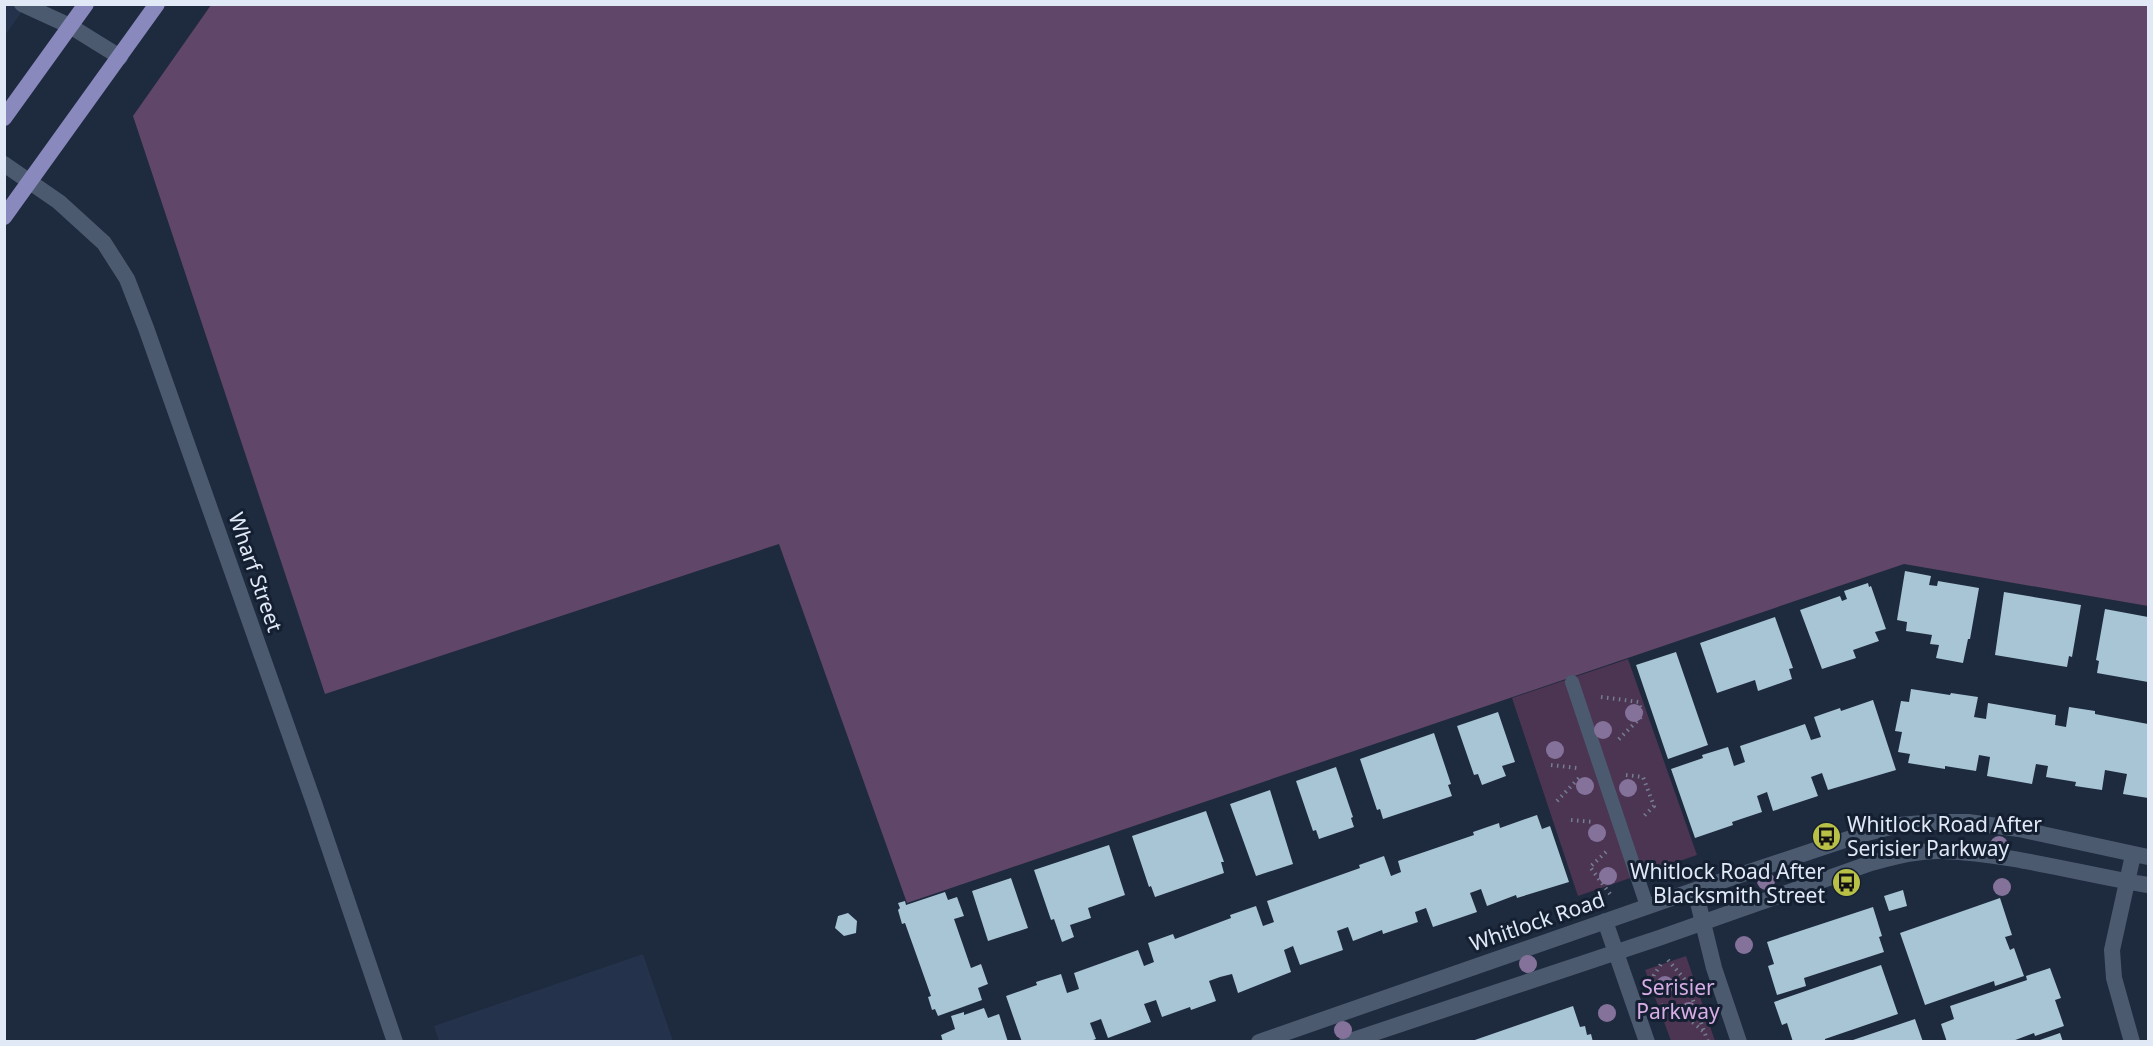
<svg xmlns="http://www.w3.org/2000/svg" width="2153" height="1046" viewBox="0 0 2153 1046" font-family="'Noto Sans',sans-serif">
  <rect width="100%" height="100%" fill="#1e2a3d"/>
  <path fill="#24334b" d="M5,5h22l-22,30z
    M643,954l30,87h-234l-5,-15z"/>
  <path fill="#4c3453" d="M1628,659l69,196 -119,41 -66,-198z
    M1686,956l29,85h-44l-26,-71z"/>
  <path fill="#604668" d="M211,5h1937v601l-244,-42 -997,339 -128,-359 -454,150 -192,-578z"/>
  <path fill="#a7c5d5" d="M1905,571l26,5 -2,9 8,1 1,-5 41,7 -9,51h-2l-5,24 -27,-5 3,-13 -9,-1 2,-9 -26,-4 1,-9 -10,-2z
    M1868,583l1,4 2,-1 15,43 -11,3 4,9 -26,9 3,8 -34,11 -22,-59 40,-14 2,5 5,-2 -3,-8z
    M2004,592l77,13 -9,52 -3,-1 -2,11 -72,-12z
    M2105,609l43,8v65l-51,-9 2,-12 -3,-1z
    M1775,617l18,51 -4,1 3,10 -34,12 -3,-11 -38,13 -17,-50z
    M1676,652l32,93 -40,14 -32,-94z
    M1911,689l39,6 1,-2 27,4 -4,20 12,2 2,-16 68,12 -1,10 11,2 3,-20 26,4v3l53,10v74l-25,-4 4,-20 -22,-4 -3,20 -27,-4 1,-4 -30,-5 2,-11 -12,-2 -4,20 -45,-8 3,-19 -11,-2 -3,16 -31,-5v3l-37,-6 2,-9 -12,-2 4,-20 -7,-1 6,-30 8,1z
    M1873,700l23,70 -68,20 -6,-17 -11,4 7,19 -45,15 -6,-19 -10,4 5,16 -30,10 1,3 -38,13 -24,-69 32,-11 -1,-3 26,-8 6,19 11,-4 -5,-16 65,-22 6,16 10,-3 -7,-20 26,-9 1,3z
    M1498,712l17,50 -13,4 4,10 -24,9 -4,-11 -4,1 -17,-49z
    M1434,733l17,51 -3,1 4,11 -69,23 -3,-10 -3,1 -17,-51z
    M1336,767l17,50 -2,1 3,9 -35,12 -3,-9 -3,1 -17,-50z
    M1270,790l23,74 -37,12 -26,-72z
    M1206,811l18,51h-3l3,11 -69,24 -4,-11 -2,1 -17,-51z
    M1537,815l5,14 8,-3 19,56 -52,16 -1,-3 -29,11 -6,-17 -11,4 7,19 -44,15 -7,-19 -11,4 3,10 -35,12 -1,-4 -29,11 -5,-14 -11,4 6,19 -43,15 -7,-19 -9,4 7,22 -53,21 -6,-19 -12,3 -11,4 7,20 -25,9 -1,-3 -28,10 -6,-17 -12,4 7,18 -43,16 -7,-19 -11,4 6,16 -8,3h-66l-16,-46 31,-11 -1,-3 25,-8 6,19 12,-4 -5,-16 64,-23 6,16 10,-4 -6,-19 25,-9 2,5 56,-21 -1,-3 26,-9 7,20 11,-4 -7,-21 93,-33 -1,-3 25,-9 7,20 10,-4 -3,-11 76,-26 -1,-3 26,-9 1,5z
    M1109,845l16,50 -37,13 3,10 -21,7 4,12 -12,5 -8,-23 -3,1 -17,-50z
    M1011,878l17,50 -40,13 -16,-50z
    M1903,890l4,16 -18,5 -5,-15z
    M945,892l3,8 9,-3 7,19 -10,3 17,49 10,-4 7,20 -10,4 4,12 -44,16 -3,-7 -3,1 -4,-13 3,-1 -26,-73 -3,1 -4,-14 2,-2 -2,-5 7,-2 1,4z
    M2000,898l12,37 -7,2 5,13 4,-2 10,28 -29,10 -1,-5 -69,24 -25,-72z
    M1873,907l9,29 -3,1 5,15 -80,26 2,8 -29,9 -9,-29 6,-2 -7,-22z
    M848,913l9,8 -1,12 -12,3 -9,-8 3,-12z
    M1881,965l17,49 -73,25v3h-32l-6,-19 -5,2 -8,-23z
    M2050,968l11,30 -6,2 9,26 -29,10 -1,-3 -24,9h-63l-6,-18 13,-5 -4,-13 77,-26 -1,-4z
    M1573,1006l7,21 5,-1 2,9 4,-1 2,8h-124z
    M984,1008l4,10 11,-4 9,28h-65l-2,-7 14,-6 -4,-13 13,-4v3z
    M1915,1019l8,23h-73v-1z
    M2060,1033l3,9h-26v-1z"/>
  <g fill="none" stroke-linecap="round" stroke-linejoin="round">
    <path stroke="#747e8f" stroke-width="4" stroke-dasharray="1.5 4.5" stroke-linecap="butt" d="M1601,697l38,5 3,14 -25,25
      M1551,765l26,3
      M1626,775l17,2 11,29 -12,12
      M1557,801l22,-23
      M1571,820l23,2
      M1606,852l-16,15 20,27
      M1668,960l18,21 22,61
      M1653,982l1,-7 7,-11
      M1661,1005l29,15 13,11"/>
    <path stroke="#4c5a70" stroke-width="14" d="M1572,682l75,224"/>
    <path stroke="#4c5a70" stroke-width="16" d="M22,4l48,22 50,31
      M1695,890l19,78 25,74
      M1605,921l42,121
      M1259,1042l436,-152 168,-56 36,-9 36,-3h33l51,7 129,28
      M1347,1042l312,-104 212,-75c23,-6 48,-13 72,-12 69,3 138,23 205,34
      M2132,1042l-18,-64 -2,-28 21,-95"/>
    <path stroke="#4c5a70" stroke-width="16" d="M4,164l55,38 45,41 23,36 19,49 168,475 81,239"/>
    <path stroke="#8989be" stroke-width="16" d="M4,118l82,-114
      M4,217l153,-213"/>
  </g>
  <g fill="#85729a">
    <circle cx="1634" cy="713" r="9"/>
    <circle cx="1603" cy="730" r="9"/>
    <circle cx="1555" cy="750" r="9"/>
    <circle cx="1585" cy="786" r="9"/>
    <circle cx="1628" cy="788" r="9"/>
    <circle cx="1597" cy="833" r="9"/>
    <circle cx="1999" cy="845" r="9"/>
    <circle cx="1608" cy="876" r="9"/>
    <circle cx="1766" cy="881" r="9"/>
    <circle cx="2002" cy="887" r="9"/>
    <circle cx="1744" cy="945" r="9"/>
    <circle cx="1528" cy="964" r="9"/>
    <circle cx="1665" cy="985" r="9"/>
    <circle cx="1689" cy="1011" r="9"/>
    <circle cx="1607" cy="1013" r="9"/>
    <circle cx="1343" cy="1030" r="9"/>
  </g>
  <defs>
    <symbol id="bus-disc" viewBox="-11 -11 22 22"><circle r="9.5" fill="#b9c046" stroke="#142032"/><path d="M-5-6H5V4H4V6H2V4H-2V6H-4V4H-5ZM-3.5-4V0h7V-4ZM-3.5 1.2v1.5H-2V1.2ZM2 1.2v1.5H3.5V1.2Z" fill="#111"/></symbol>
  </defs>
  <g fill-rule="evenodd">
    <use href="#bus-disc" x="1810" y="820" width="33" height="33"/>
    <use href="#bus-disc" x="1830" y="866" width="33" height="33"/>
  </g>
  <g text-anchor="middle" dominant-baseline="central" stroke-width="6" stroke-linejoin="round" paint-order="stroke">
    <g font-size="21" fill="#e1e9f6" stroke="#142032">
      <text transform="translate(256 572) rotate(71)">Wharf Street</text>
      <text transform="translate(1537 921) rotate(-19)">Whitlock Road</text>
    </g>
    <g font-size="21" fill="#e1e9f6" stroke="#142032" text-anchor="start">
      <text x="1847" y="824">Whitlock Road After<tspan x="1847" dy="24">Serisier Parkway</tspan></text>
      <text x="1825" y="871" text-anchor="end">Whitlock Road After<tspan x="1825" dy="24">Blacksmith Street</tspan></text>
    </g>
    <g font-size="21" fill="#d9ade6" stroke="#142032">
      <text x="1678" y="987">Serisier<tspan x="1678" dy="24">Parkway</tspan></text>
    </g>
  </g>
  <rect width="2153" height="1046" fill="none" stroke="#e1e9f6" stroke-width="12"/>
</svg>
